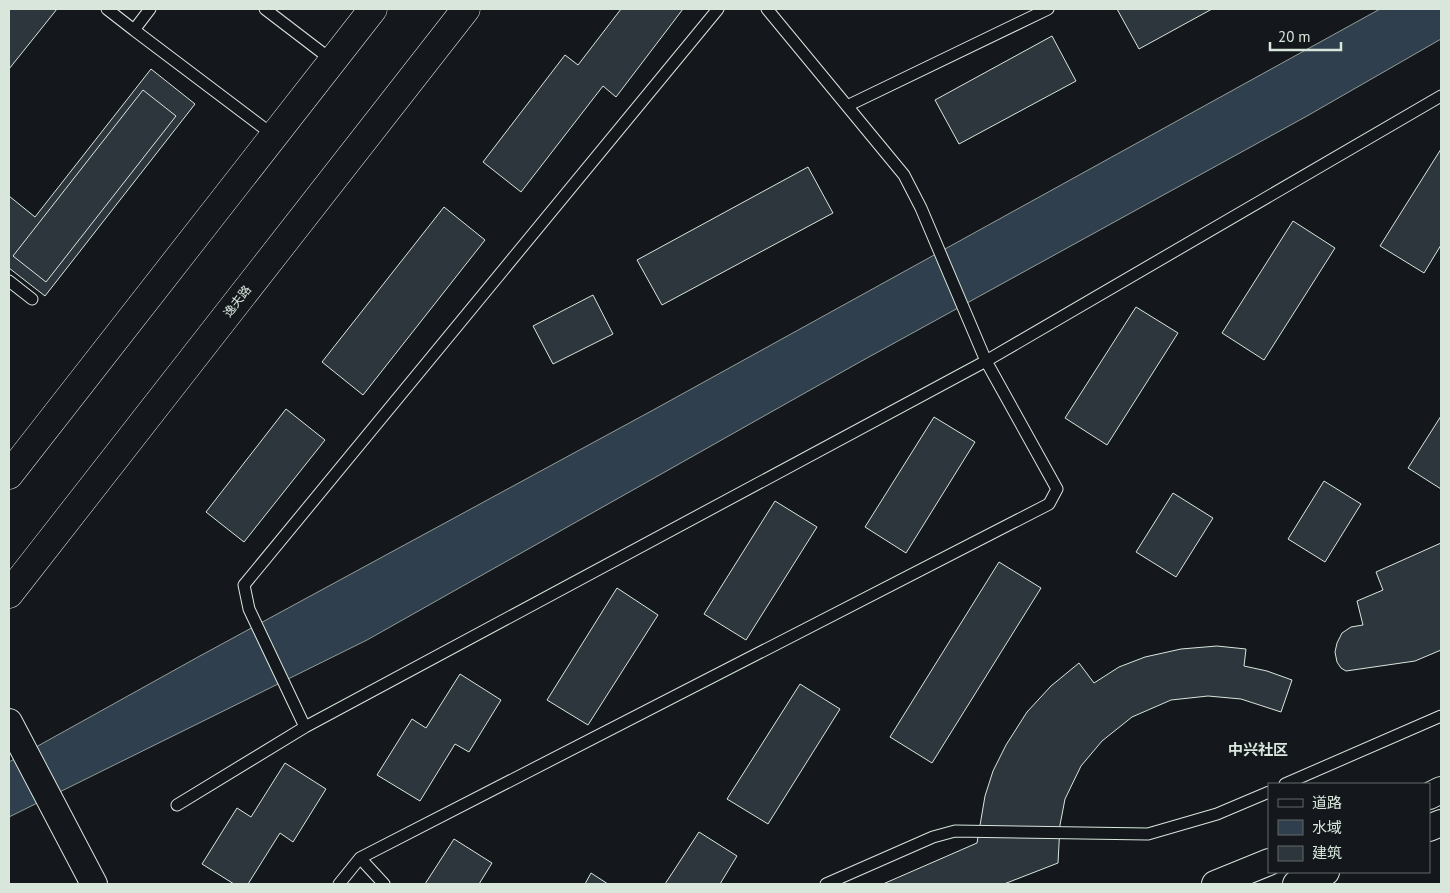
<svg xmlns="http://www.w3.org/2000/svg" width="1450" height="893" viewBox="0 0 1450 893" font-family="'PT Sans','Noto Sans SC',sans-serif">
  <rect width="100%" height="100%" fill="#14181c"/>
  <path fill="#2f3f4d" stroke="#939e99" d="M1380,9h61v30l-134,77 -449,247 -491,277 -358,177v-55l189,-105 457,-248z"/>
  <path fill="#2c363c" stroke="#d8e6dc" d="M9,9h48l-48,60z
    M621,9h62l-67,88 -13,-11 -82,106 -38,-30 82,-107 13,10z
    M1117,9h95l-73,40z
    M1052,36l24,45 -117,63 -24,-44z
    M151,69l44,35 -150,192 -36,-28v-72l26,21z
    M143,90l33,26 -130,166 -33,-26z
    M1441,149v96l-17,28 -44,-27z
    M808,167l25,46 -171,92 -25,-45z
    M444,207l41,33 -122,155 -41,-33z
    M1293,221l42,27 -71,112 -42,-27z
    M593,295l20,39 -60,30 -20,-38z
    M1136,307l42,26 -71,112 -42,-27z
    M286,409l39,31 -81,102 -38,-30z
    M1441,416v73l-33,-21z
    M934,417l41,25 -69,111 -41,-26z
    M1324,481l37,23 -36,58 -37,-23z
    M1173,493l40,25 -37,59 -40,-25z
    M775,501l42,26 -71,113 -42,-26z
    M1441,543v107l-26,11 -69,10 -5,-3 -4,-6 -2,-10 2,-9 5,-10 9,-6 12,-2 -6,-24 26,-11 -7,-18z
    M999,562l42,26 -109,175 -42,-26z
    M617,588l41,27 -70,110 -41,-25z
    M1217,646l29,3 -2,17 23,5 25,9 -11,32 -40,-13 -33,-3 -37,4 -39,17 -30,24 -21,25 -16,33 -5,26 -2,38 -54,21h-121l94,-41 8,-47 8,-25 13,-26 21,-33 24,-26 28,-23 15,20 25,-16 26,-10 36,-8z
    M460,674l41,26 -32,52 -14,-8 -35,57 -43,-26 35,-56 14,9z
    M800,684l40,25 -72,115 -41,-25z
    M285,763l41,26 -33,53 -13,-9 -32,51h-14l-32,-20 35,-56 14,9z
    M699,832l38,24 -17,28h-55z
    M454,839l38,24 -13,21h-54z
    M591,873l17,11h-23z"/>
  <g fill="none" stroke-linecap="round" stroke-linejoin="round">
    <defs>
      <path id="service" d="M107,9l27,21
        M150,9l-16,21 139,105
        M265,9l68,52
        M847,106l201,-97
        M9,281l23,18
        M305,727l-56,-118 -5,-24 474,-576
        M1285,784l156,-68
        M177,805l128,-78 681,-366 455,-265
        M360,858l24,26
        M339,884l21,-26 689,-354 8,-15 -71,-128 -65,-153 -17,-33 -137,-166
        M826,884l107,-47 22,-6 193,3 69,-20 52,-22"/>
      <path id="tertiary" d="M9,722l85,162
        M1429,796l12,-6
        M1429,828l12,-5
        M1215,884l54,-22
        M1296,884l30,-12"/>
      <path id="secondary" d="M9,475l364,-466
        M9,594l457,-585"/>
    </defs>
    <use href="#service" stroke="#d8e6dc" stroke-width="13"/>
    <use href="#tertiary" stroke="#d8e6dc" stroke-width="28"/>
    <use href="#secondary" stroke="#d8e6dc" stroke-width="29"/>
    <use href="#service" stroke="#14181c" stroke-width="11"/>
    <use href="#tertiary" stroke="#14181c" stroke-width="26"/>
    <use href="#secondary" stroke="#14181c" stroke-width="28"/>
  </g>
  <g text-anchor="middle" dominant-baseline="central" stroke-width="4" stroke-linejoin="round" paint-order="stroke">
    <g font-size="12" fill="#d8e6dc" stroke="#14181c">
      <text transform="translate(237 301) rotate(-52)">逸夫路</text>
    </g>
    <g font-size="15" font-weight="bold" fill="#d8e6dc" stroke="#14181c">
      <text x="1258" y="749">中兴社区</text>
    </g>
  </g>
  <rect width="1450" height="893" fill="none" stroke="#d8e6dc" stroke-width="20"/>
  <rect x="1268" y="783" width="162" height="90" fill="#14181c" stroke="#626a69"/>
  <rect x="1278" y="799" width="25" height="8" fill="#14181c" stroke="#626a69"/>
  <text x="1312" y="808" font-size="15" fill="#d8e6dc">道路</text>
  <rect x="1278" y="820" width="25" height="15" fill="#2f3f4d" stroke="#626a69"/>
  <text x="1312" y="833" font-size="15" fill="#d8e6dc">水域</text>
  <rect x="1278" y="846" width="25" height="15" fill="#2c363c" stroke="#626a69"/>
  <text x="1312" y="858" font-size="15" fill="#d8e6dc">建筑</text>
  <path d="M1270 42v8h71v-8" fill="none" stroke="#d8e6dc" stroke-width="2.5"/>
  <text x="1278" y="42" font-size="15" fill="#d8e6dc" stroke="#14181c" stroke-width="4" paint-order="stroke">20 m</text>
</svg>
